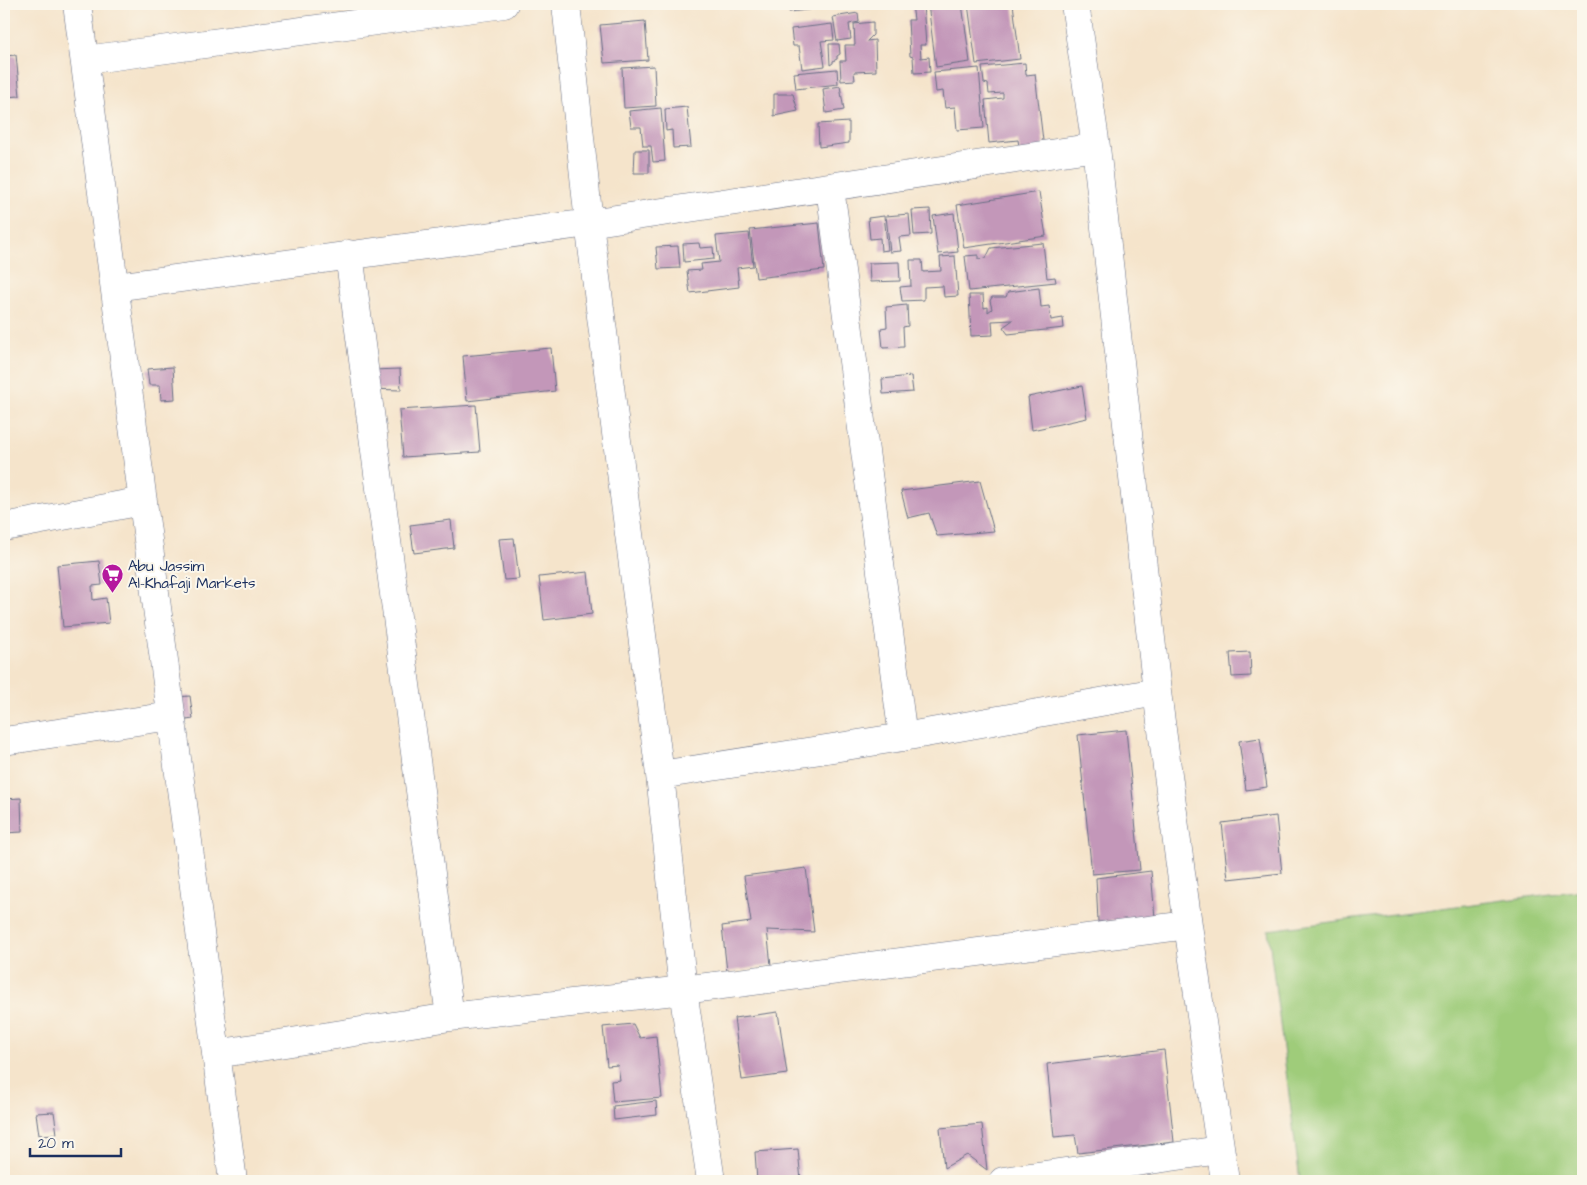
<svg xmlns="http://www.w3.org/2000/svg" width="1587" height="1185" viewBox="0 0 1587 1185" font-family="'Architects Daughter',sans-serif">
  <rect width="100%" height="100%" fill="#fbf7ec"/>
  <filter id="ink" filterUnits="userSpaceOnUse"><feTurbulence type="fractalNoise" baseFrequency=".02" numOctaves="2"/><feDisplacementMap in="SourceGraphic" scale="10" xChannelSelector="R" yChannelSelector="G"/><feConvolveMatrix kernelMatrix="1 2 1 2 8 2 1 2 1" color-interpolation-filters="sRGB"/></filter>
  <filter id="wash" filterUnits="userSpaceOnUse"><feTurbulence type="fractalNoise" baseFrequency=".0096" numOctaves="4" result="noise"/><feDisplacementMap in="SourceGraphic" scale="20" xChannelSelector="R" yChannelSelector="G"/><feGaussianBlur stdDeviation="1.12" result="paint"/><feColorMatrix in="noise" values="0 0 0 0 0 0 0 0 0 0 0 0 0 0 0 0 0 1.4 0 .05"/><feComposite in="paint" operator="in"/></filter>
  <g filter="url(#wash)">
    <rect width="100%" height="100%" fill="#f5e4cb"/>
    <path fill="#9fcc7a" stroke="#5d7e6c" d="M1583,890v291h-283l-32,-251z"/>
    <g id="blocks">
      <path fill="#c397b9" d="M788,4h36l1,4 -36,4z
        M912,4h11l3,41h-6l1,13 8,-1 1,15 -16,1 -1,-16 -3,-1 -2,-36h6z
        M928,4h34l8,58 -34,5z
        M968,4h45l7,55 -44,5z
        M858,13l1,9 -10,2 2,15 -14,2 -4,-24z
        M645,21l3,39 -44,3 -4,-38z
        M873,22v13l-6,6 8,-1 1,31 -22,1 1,8 -14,1 -1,-20h6l-1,-16h10l-1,-21z
        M832,24l2,16 -13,1 4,25 -23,3 -3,-23h-6l-2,-17z
        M829,44h10l1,10 -3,2v3l-4,2v2l-3,2z
        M16,55l4,41 -16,1v-41z
        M1025,63l1,12 9,-1 9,75 -24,3 -2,-12 -29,3 -4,-43 18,-2v-5l-14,1 -1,-10 -4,-1 -2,-16z
        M654,66l2,40 -32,2 -2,-40z
        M979,68l5,60 -27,2 -2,-23 -10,1 -2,-17 -7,1 -2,-20z
        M837,69l1,15 -42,5 -2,-16z
        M840,86l4,24 -18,3 -3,-24z
        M774,94h19l5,17 -24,5z
        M687,107l4,40 -18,1 -1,-18 -6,1 -1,-22z
        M661,108l4,53 -12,1 -2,-16h-8l-2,-19h-10l-2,-16z
        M849,122v21l-30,4 -1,-23z
        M635,150h14v23h-15z
        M1039,192l7,44 -82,12 -7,-43z
        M930,209l1,25 -17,1 -2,-25z
        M954,213l4,39 -20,2 -5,-38z
        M909,214l2,22 -12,1 2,14 -11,1 -4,-36z
        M884,216l4,34 -7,1 -1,-13 -10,1 -2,-21z
        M819,223l5,47 -68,8 -6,-48z
        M749,233l4,33 -16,2 2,19 -49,6 -3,-22 15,-1 -1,-6 18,-2 -3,-26z
        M699,243l1,5 13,-1 1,12 -30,3 -1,-18z
        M1043,243l4,35 8,-1 1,5 -87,9 -4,-35 13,-1v4l8,-1 5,-10z
        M678,246l2,22 -22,1 -2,-22z
        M955,256l3,40 -14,1 -1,-11 -19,1v13l-22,1 -2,-14 11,-1 -1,-26h12l1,12 18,-1 -1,-14z
        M899,262l1,19 -30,1 -1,-19z
        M1039,288l2,19 8,-1 2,14 12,-2 1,10 -56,6 -5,-7 10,-7 -21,1 1,14 -22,1 -2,-41h14l1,13 4,-1v5l4,-3 -2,-8 2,-4h14l2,-5z
        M907,305l1,21 -5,1 1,20 -21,1 -2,-20 6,-1 -1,-20z
        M551,348l4,43 -88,10 -4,-45z
        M173,367l2,32 -14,1 -1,-15h-11l-2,-16z
        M400,369l1,21 -34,-1 5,-19z
        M911,376l2,16 -30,2 -1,-15z
        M1082,386l5,32 -55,12 -4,-33z
        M476,405l4,47 -77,5 -4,-47z
        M980,481l14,50 -57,5 -8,-23 -21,5 -7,-27z
        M451,520l3,28 -40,5 -4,-28z
        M514,538l5,41 -15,1 -5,-41z
        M99,561l3,24 -10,1 1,14 13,-2 3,25 -46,4 -6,-62z
        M588,572l4,42 -48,6 -5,-43z
        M1250,652l1,24 -19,1 -2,-24z
        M190,696l3,23 -13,2 -4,-24z
        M1126,730l14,140 -48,4 -14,-139z
        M1260,738l7,49 -21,3 -7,-49z
        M21,798l1,34 -18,1v-34z
        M1276,816l6,57 -54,6 -6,-56z
        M806,868l8,64 -47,-2 4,35 -44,7 -5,-46 29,-4 -7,-46z
        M1151,871l4,47 -57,4 -2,-44z
        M778,1012l9,62 -45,6 -8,-62z
        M633,1024l7,14 16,-2 6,62 -49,4 -2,-21 9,-1 -2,-15 -11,1 -4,-39z
        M1164,1050l10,92 -96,11 -3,-18 -21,2 -7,-73z
        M656,1101l1,14 -43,5 -1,-14z
        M54,1112l3,22 -18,1 -3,-22z
        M982,1124l5,46 -20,-15 -23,13 -4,-40z
        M798,1149l3,32h-44l-2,-29z"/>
    </g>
  </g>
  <g filter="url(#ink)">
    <use href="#blocks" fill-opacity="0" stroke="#676e84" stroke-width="1"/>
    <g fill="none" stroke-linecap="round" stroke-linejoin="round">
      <defs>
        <path id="minor" d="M77,4l156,1177
          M566,4l23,219 71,552 23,215 28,191
          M1075,4l21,143 61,545 31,233 37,256
          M85,60l419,-56
          M830,188l73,549
          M349,254l101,763
          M115,287l474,-64 507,-76
          M4,527l139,-26
          M4,741l167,-25
          M660,775l243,-38 254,-45
          M216,1054l234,-37 233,-27 505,-65
          M1003,1181l217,-31"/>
      </defs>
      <use href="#minor" stroke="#676e84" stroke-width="29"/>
      <use href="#minor" stroke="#fff" stroke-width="28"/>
    </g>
  </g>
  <defs>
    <symbol id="supermarket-pin" viewBox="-11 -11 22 30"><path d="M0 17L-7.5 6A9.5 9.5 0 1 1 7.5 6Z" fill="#b5179e" stroke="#fbf7ec"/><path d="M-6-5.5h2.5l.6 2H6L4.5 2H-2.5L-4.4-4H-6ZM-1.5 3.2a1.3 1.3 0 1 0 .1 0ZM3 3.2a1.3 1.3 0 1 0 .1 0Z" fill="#fff"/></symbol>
  </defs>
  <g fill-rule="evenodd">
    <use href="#supermarket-pin" x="100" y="562" width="25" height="34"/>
  </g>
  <g text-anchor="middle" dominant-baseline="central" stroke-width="4" stroke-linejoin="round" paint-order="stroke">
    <g font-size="15" fill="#1b2f5e" stroke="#fbf7ec" text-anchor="start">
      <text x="128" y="566">Abu Jassim<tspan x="128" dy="17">Al-Khafaji Markets</tspan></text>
    </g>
  </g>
  <rect width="1587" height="1185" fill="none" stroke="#fbf7ec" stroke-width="20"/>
  <path d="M30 1148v8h91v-8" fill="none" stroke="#1b2f5e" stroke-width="2.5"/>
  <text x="38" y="1148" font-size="15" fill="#1b2f5e" stroke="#fbf7ec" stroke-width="4" paint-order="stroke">20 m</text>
</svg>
